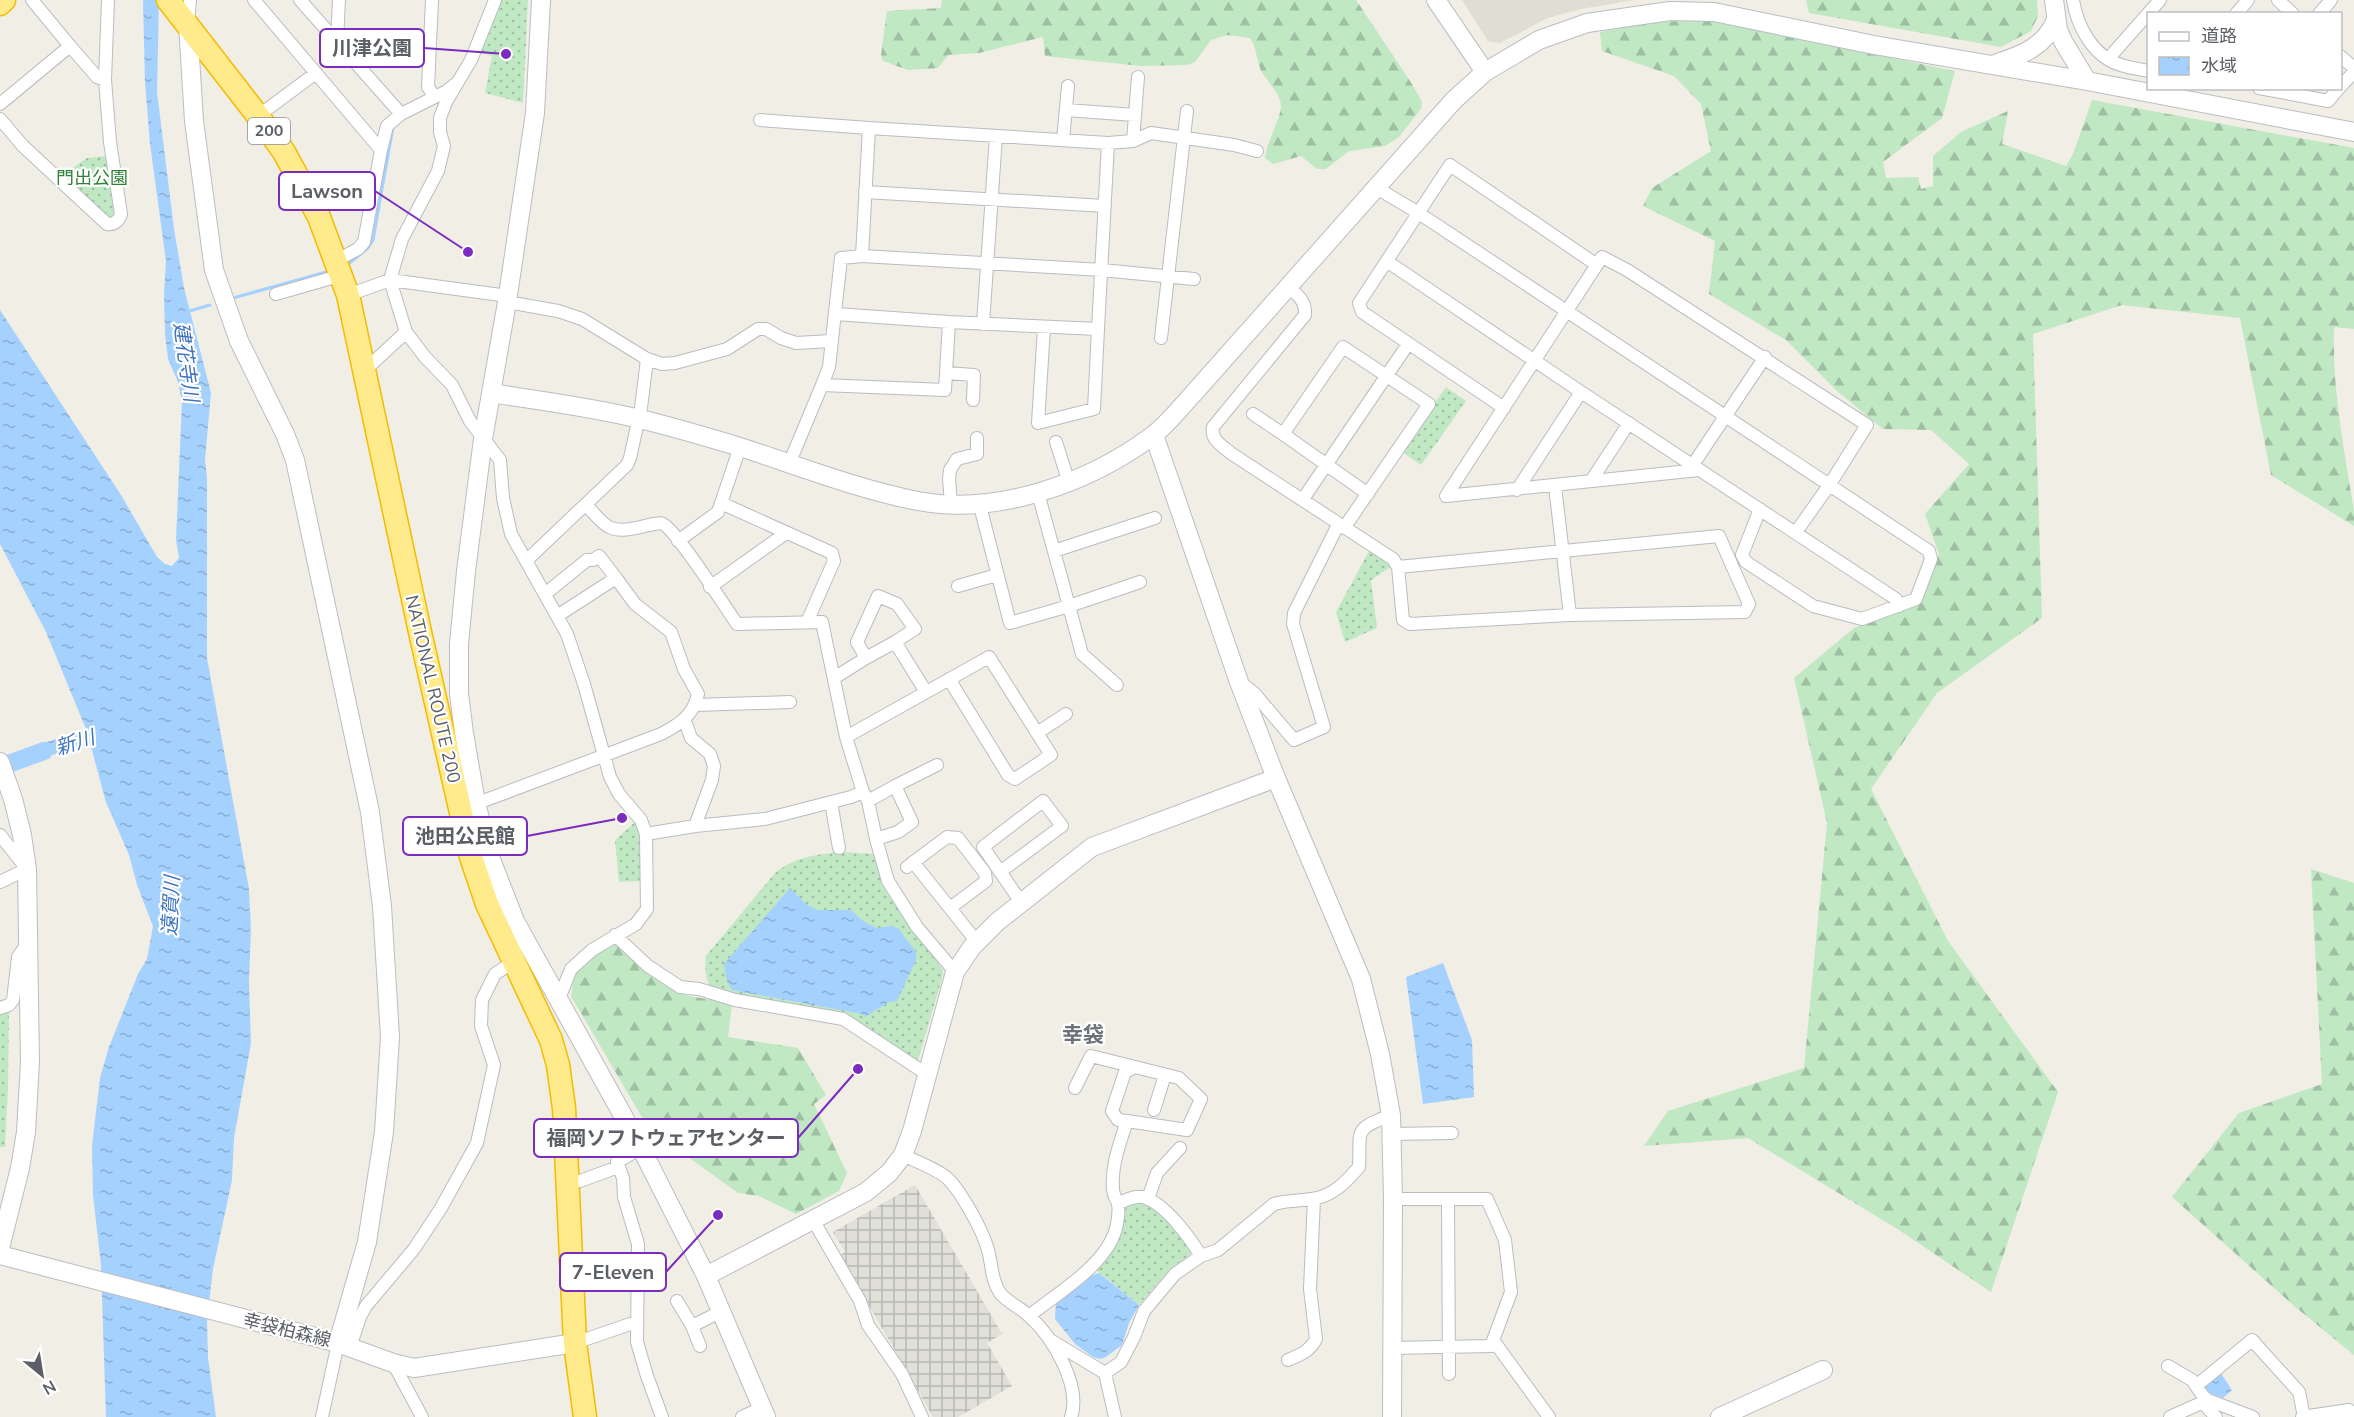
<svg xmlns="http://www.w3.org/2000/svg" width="2354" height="1417" viewBox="0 0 2354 1417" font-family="'Nunito Sans','Noto Sans JP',sans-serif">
  <defs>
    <pattern id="industrial-grid" width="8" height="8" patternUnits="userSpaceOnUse" patternTransform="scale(1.5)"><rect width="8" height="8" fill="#e0e0d9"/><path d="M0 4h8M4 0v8" fill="none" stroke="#b9b9b4"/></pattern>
    <pattern id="grass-dots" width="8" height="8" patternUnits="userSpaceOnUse" patternTransform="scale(1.5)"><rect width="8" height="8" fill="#c0e8c3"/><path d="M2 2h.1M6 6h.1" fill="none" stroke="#9fbfa2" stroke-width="1.8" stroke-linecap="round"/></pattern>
    <pattern id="forest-firs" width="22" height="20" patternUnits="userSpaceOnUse" patternTransform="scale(1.5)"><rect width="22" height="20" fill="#c0e8c3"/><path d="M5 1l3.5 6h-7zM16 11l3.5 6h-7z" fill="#9fbfa2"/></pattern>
    <pattern id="water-ripples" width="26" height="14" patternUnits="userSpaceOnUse" patternTransform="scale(1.5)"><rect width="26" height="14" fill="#a5d1ff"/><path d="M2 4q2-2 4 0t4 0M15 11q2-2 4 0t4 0" fill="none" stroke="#8aadd2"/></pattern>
  </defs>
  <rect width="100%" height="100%" fill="#f0eee5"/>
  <path fill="url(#industrial-grid)" d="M915,1185l87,149 -15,9 25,43 -54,31h-25l-93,-162 5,-3 -12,-20z"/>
  <path fill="#e0ddd3" d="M1462,0h173l-54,9 -33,9 -48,25 -12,-2z"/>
  <path fill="url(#grass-dots)" d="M500,0h28l-5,103 -38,-10 7,-37 -13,-4z
    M108,156l10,57 -7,6 -50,-43 26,-18z
    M1446,387l20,14 -45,64 -20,-14z
    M1369,551l19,10 3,6 -20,13 6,48 -32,14 -9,-30z
    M635,822l6,13 -1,46 -21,1 -4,-42z
    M840,852l35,2 7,29 6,12 55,75v5l-26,89 -71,-49 -121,-22 -15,-6c-5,-10 -5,-20 -4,-31l69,-83c19,-16 40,-18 65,-21z
    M9,1009l-1,78 -3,60h-5v-135z
    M1131,1202c27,1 47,28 62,47l-1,4 -23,17 -30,35 -44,-36c24,-18 25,-34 29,-63z"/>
  <path fill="url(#forest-firs)" d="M942,0h414l56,84 10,18 -1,7 -23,29 -13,8 -36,5 -23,18h-9l-16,-13 -28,8 -8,-6c2,-18 13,-33 16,-50 1,-12 -12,-25 -18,-34 -7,-11 -5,-24 -13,-36l-23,-3 -16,5 -16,22 -8,3 -46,1 -96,-10 -2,-19 -64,16 -31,2 -10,13 -30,2 -25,-9 -2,-6 6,-44 54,-3z
    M1806,0h231l1,16 -7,15 -30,16 -192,-34z
    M1706,20l249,51 -13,47 -59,44 3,16 32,-1 3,12 12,-3v-30l28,-24 47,-21 -6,33 64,22 7,-12 19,-54 262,48v181l-20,-2c-2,63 10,122 20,184v15l-83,-51 -31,-157 -118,-13 -89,29 9,284 -105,75 -66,96 77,152 110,151 -67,200 -92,-62 -151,-92 -104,8 24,-35 136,-43 23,-245 -33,-145 60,-50 65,-27 20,-47 -14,-40 44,-50 -38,-34 -48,-1 -46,-38 -51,-51 -77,-46 6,-53 -72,-35 9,-18 59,-37 -10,-47 -27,-28 -72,-25 -2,-19 54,-10z
    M2311,869l43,14v472l-61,-50 -121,-108 67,-84 83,-29z
    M614,941l48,40 23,14 47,9 -4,33 70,11 28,47 -12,9 33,69 -8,18 -43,23 -37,-18 -21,-3 -58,-42 -17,-8 -7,-12 -9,-5 -76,-130 4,-25 16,-17z"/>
  <path fill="url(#water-ripples)" d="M143,0h16l-2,92 17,137 10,59 27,105 -6,66 2,19v180l42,231 2,40 -2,53 2,61 -17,95 -2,42 -19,89 -6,52 1,37 8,59h-110l-5,-152 -8,-70 -1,-49 8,-68 9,-31 29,-73 9,-15 6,-33 -16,-41 -8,-30 -23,-53 -16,-59 -66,21 -4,-13 66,-22 -40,-97 -46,-88v-234l121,185 36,62 8,7 7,2 7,-8 -3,-18 6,-138 -4,-20 -10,-23 -3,-25 -1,-40 2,-33 -16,-117 -5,-62z
    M790,888l17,17 10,5h34l12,11 14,7 15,-2 7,3 17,23v8l-19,41 -8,1 -24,15 -3,-3 -130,-24 -5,-9 -3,-17z
    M1443,963l29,77 2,57 -51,7 -17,-127z
    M1099,1273l40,32 -10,18 -7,22 -16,12 -5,2 -8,-2 -18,-13 -20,-25 1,-19 30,-23z
    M2220,1372l12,18 -9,8 -20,-7 -2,-5z"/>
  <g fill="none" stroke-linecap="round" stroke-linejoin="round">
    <path stroke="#a5d1ff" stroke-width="3" d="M347,265l21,-17 5,-8 20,-113
      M233,298l97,-27
      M186,312l24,-7"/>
    <path stroke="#a5d1ff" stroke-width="18" d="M0,767l44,-16"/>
    <defs>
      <path id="street" d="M254,0l127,150 -17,92 -6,7 -21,11
        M300,0l101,114 46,-23 7,-6
        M432,0l-4,87 6,9
        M495,0l-24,60 -25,42 -6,16v14l4,14 -6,25 -36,68 -12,41 16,52 19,25 27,28 18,36 30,39 3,38 8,36 56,100 17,50 26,93 9,17 22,26 5,14 1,75 -11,15 -44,26 -21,19 -13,32
        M2073,0c4,26 20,57 48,65 9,3 18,4 27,6
        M2278,0l15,14
        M2236,14l12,-14
        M2319,14l12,-14
        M188,23l2,-23
        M337,41l2,-41
        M70,46l27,31 8,3 3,-80
        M2340,56l14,12
        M2108,59l52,-59
        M2340,87l14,-15
        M2259,88l69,13 11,-13
        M0,104l70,-58 -38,-46
        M1066,110l69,5
        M258,116l58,-43
        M0,119l23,27 84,78c7,1 12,-3 14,-10l-11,-72 -5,-62
        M760,120l109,8
        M1063,140l5,-54
        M1133,141l5,-64
        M1108,143l25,-2 18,-8 83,12 23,6
        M381,150l6,-24 14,-12
        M1375,187l42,25 512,339 2,8 -15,40 -54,20 -49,-13 -67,-44 -4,-7 18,-46
        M865,192l240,14
        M1388,262l193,130 315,207 3,7
        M1287,286c11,9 19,15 18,29l-92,112c-3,13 10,19 19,27l161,105 5,8 5,53 7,4 160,-9 175,-3 4,-8 -30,-68 -321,31
        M276,294l66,-19
        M348,295l42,-15 118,16
        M507,302l51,9 24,8 65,40 15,5 13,-1 52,-14 31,-20h8l15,9 15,5 35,-2
        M836,314l113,8 149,7 10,-186 -239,-15 -7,128
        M949,322l-4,68 -123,-5 7,-18 12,-109 21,-2 240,14 92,9
        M983,324l13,-188
        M1044,327l-6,96 56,-14 4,-80
        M1161,338l26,-227
        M364,371l42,-39
        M946,373l28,2 -1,25
        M1504,408l-142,-96 -3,-9 91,-138 147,100
        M1253,414l30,20
        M1056,442l13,41
        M789,464l33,-79
        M1692,466l73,-109
        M1699,470l-253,26 156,-239 25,13 240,155 -37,59 -34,48
        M1591,481l38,-58
        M1555,486l15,129
        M1517,490l64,-98
        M1303,499l101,-149
        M979,502l31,121 59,-17 -31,-113
        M721,503l111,50 2,8 -27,61
        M951,503l-2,-24 1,-9 7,-11 20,-5v-16
        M586,505c7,7 15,18 23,22 16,9 46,-7 54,-3 14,7 62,83 74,100l85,-2 24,115 17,55 5,9 8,38 12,42 29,46 38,45
        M1344,528l85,-124 -86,-57 -60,87 85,60
        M678,541l40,-29 22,-65
        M1054,551l101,-33
        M527,560l100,-95 3,-7 11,-50 6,-49
        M958,586l39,-11
        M710,587l76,-54
        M545,594l42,-34h6l6,-4 17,22
        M895,642l-29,16 -9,-16 21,-46 19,8 18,25 -20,13 31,50
        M834,678l32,-20
        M1240,682l14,11 40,47 30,-13 -31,-103 1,-11 44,-88
        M1117,685l-35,-31 -13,-48 71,-24
        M696,705l94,-3
        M685,721l6,17 19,16 4,12 -2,14 -17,46
        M1037,733l29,-19
        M846,737l143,-80 62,98 -36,24 -7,-4 -59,-96
        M895,786l42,-21
        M868,801l27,-15 17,36 -14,10 -22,7
        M831,802l8,46
        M470,806l191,-72c19,-10 32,-18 37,-40l-14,-25 -13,-37 -36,-28 -19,-26 -59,38
        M646,834l49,-8 70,-7 86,-22 12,-5
        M0,835l27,34 -27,13
        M913,862l64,80
        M907,867l40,-30 11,1 27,35 1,8 -36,27
        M1000,872l62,-46 -19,-25 -60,46 38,55
        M615,935l33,31 32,21 19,2 36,11 108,19 85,56
        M0,1008l9,-3 4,-5 5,-43 9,-13
        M1075,1088l16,-32 44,11
        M1154,1110l11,-35
        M1391,1134l61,-1
        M641,1148l-24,14 6,16 1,19 14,47 -1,98 10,34 15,41
        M903,1155c12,6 34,14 44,23 14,13 36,53 41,72 4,14 3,30 12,43 8,10 20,14 29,23 23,20 53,70 42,101
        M566,1182l14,-1 38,-14
        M1148,1199l9,-26 23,-25
        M1448,1199l1,175
        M1118,1203c9,-3 19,-9 28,-5 21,8 44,40 55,58
        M813,1220l47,81 8,24 34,49 20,43
        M677,1301l15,25 30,-15
        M1029,1316c30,-24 81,-53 88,-92 1,-6 3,-17 0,-23 -2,-4 -4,-6 -4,-12 -2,-24 7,-46 14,-68l-9,-1 -6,-9 13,-39 10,-5 44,11 22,21 -14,31 -60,-9
        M692,1326l8,20
        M1050,1340l55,33 10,44
        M1493,1340l56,77
        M575,1343l61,-21
        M350,1347l10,-30 6,-11 48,-57 27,-41 36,-65 17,-78 -13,-39 1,-26 13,-26 18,-12
        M1391,1348l100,-2 20,-54 -6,-52 -18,-41h-94
        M1288,1360c12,-5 22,-9 28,-21l-6,-50 4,-90
        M393,1363l29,54
        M2168,1366l24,14 11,16 5,4
        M1105,1373l16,-11 13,-25 10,-26 31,-37 26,-18 17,-6 56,-46c13,-4 25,-3 38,-5 21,-3 34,-17 47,-32 2,-37 -7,-37 32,-52
        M2196,1386l56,-46 47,52 5,25
        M2203,1403l13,14
        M322,1417l16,-74
        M742,1417l20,-9
        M2170,1417l38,-17 45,17
        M2302,1417l47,-7 1,7"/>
      <path id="secondary" d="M541,0l-6,113 -28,189 -24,137 -17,132 -7,73v50l5,39 12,70 14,54 25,64 126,227 65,128 60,141
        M1436,0l49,72
        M2054,0l4,30 6,13 23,38
        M188,25l6,96 20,149 25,71 46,93 10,26 75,352 12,94 8,131 -6,95 -17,110 -29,101
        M1997,63c26,-8 48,-17 59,-43
        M492,393c49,8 100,14 148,26 33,8 67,18 100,28 59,19 117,42 178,54 79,15 171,-18 234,-65 15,-11 28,-28 41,-42l261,-294 31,-28 54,-32 48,-17 83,-12 44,1 160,33 213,36 267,51
        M1154,435l85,247 37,96 85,201 19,75 11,61 2,84 -1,218
        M0,762l13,37 9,36 5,34 3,193 -4,70 -6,36 -20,80
        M0,1255l338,88 55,20 21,5 161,-25
        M706,1276l160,-84 23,-19 14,-18 9,-24 43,-159 17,-25 25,-25 95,-75 184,-69
        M1720,1417l103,-47"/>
      <path id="highway" d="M168,0l90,116 26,36 35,65 29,78 72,337 51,225 16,47 64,136 7,25 6,43 11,235 10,74
        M0,4l4,-4"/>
    </defs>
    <use href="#street" stroke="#b9bcc1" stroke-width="14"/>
    <use href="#secondary" stroke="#babdc3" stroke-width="20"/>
    <use href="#highway" stroke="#f4bb00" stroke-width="25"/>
    <use href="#street" stroke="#fff" stroke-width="12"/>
    <use href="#secondary" stroke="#fff" stroke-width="18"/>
    <use href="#highway" stroke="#ffeb8c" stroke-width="22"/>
  </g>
  <g text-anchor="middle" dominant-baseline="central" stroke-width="4.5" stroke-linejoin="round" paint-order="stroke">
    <rect fill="#fff" stroke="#8d9094" stroke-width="1.5" x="248" y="118" width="42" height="26" rx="4.5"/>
    <g font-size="16" font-weight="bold" fill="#5c6066">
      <text x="269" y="131">200</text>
    </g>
    <g font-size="18" fill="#30823a" stroke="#fff">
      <text x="92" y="178">門出公園</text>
    </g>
    <g font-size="18" fill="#5c6066" stroke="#fff">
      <text transform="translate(433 689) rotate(77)">NATIONAL ROUTE 200</text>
      <text transform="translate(287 1330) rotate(14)">幸袋柏森線</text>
    </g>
    <g font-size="20" font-style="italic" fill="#3f74c1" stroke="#fff">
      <text transform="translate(186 362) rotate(82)">建花寺川</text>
      <text transform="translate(75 743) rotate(-18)">新川</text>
      <text transform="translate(171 906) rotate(-87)">遠賀川</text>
    </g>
    <g font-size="21" font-weight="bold" fill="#6d7278" stroke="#fff">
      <text x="1083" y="1035">幸袋</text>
    </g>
  </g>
  <path fill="none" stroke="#7b2cbf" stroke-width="2" d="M506 54L424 48M468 252L375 191M622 818L527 836M858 1069L798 1138M718 1215L666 1272"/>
  <g fill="#7b2cbf" stroke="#fff" stroke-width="2">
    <circle cx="506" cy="54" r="6"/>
    <circle cx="468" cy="252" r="6"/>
    <circle cx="622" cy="818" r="6"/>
    <circle cx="858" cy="1069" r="6"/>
    <circle cx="718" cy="1215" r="6"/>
  </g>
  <g fill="#fff" stroke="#7b2cbf" stroke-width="2">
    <rect x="320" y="29" width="104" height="38" rx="6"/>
    <rect x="279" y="172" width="96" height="38" rx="6"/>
    <rect x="403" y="817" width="124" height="38" rx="6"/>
    <rect x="534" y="1119" width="264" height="38" rx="6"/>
    <rect x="560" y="1253" width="106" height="38" rx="6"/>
  </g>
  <g font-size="20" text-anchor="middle" font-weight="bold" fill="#5c6066">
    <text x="372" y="55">川津公園</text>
    <text x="327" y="198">Lawson</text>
    <text x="465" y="843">池田公民館</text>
    <text x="666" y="1145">福岡ソフトウェアセンター</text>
    <text x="613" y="1279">7-Eleven</text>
  </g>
  <rect x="2147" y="12" width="195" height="78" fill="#ffffff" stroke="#bebfc2" stroke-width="1.5"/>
  <rect x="2159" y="32" width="30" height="9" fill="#ffffff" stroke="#bebfc2" stroke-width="1.5"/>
  <text x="2201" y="42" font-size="18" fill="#5c6066">道路</text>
  <rect x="2159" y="57" width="30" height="18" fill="url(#water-ripples)" stroke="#bebfc2" stroke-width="1.5"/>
  <text x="2201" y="72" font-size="18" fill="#5c6066">水域</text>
  <g transform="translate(42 1375) rotate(150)" stroke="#ffffff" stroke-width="4.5" paint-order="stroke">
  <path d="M0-4.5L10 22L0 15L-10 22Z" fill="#5c6066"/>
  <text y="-9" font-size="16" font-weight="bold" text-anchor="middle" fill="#5c6066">N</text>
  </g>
</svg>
